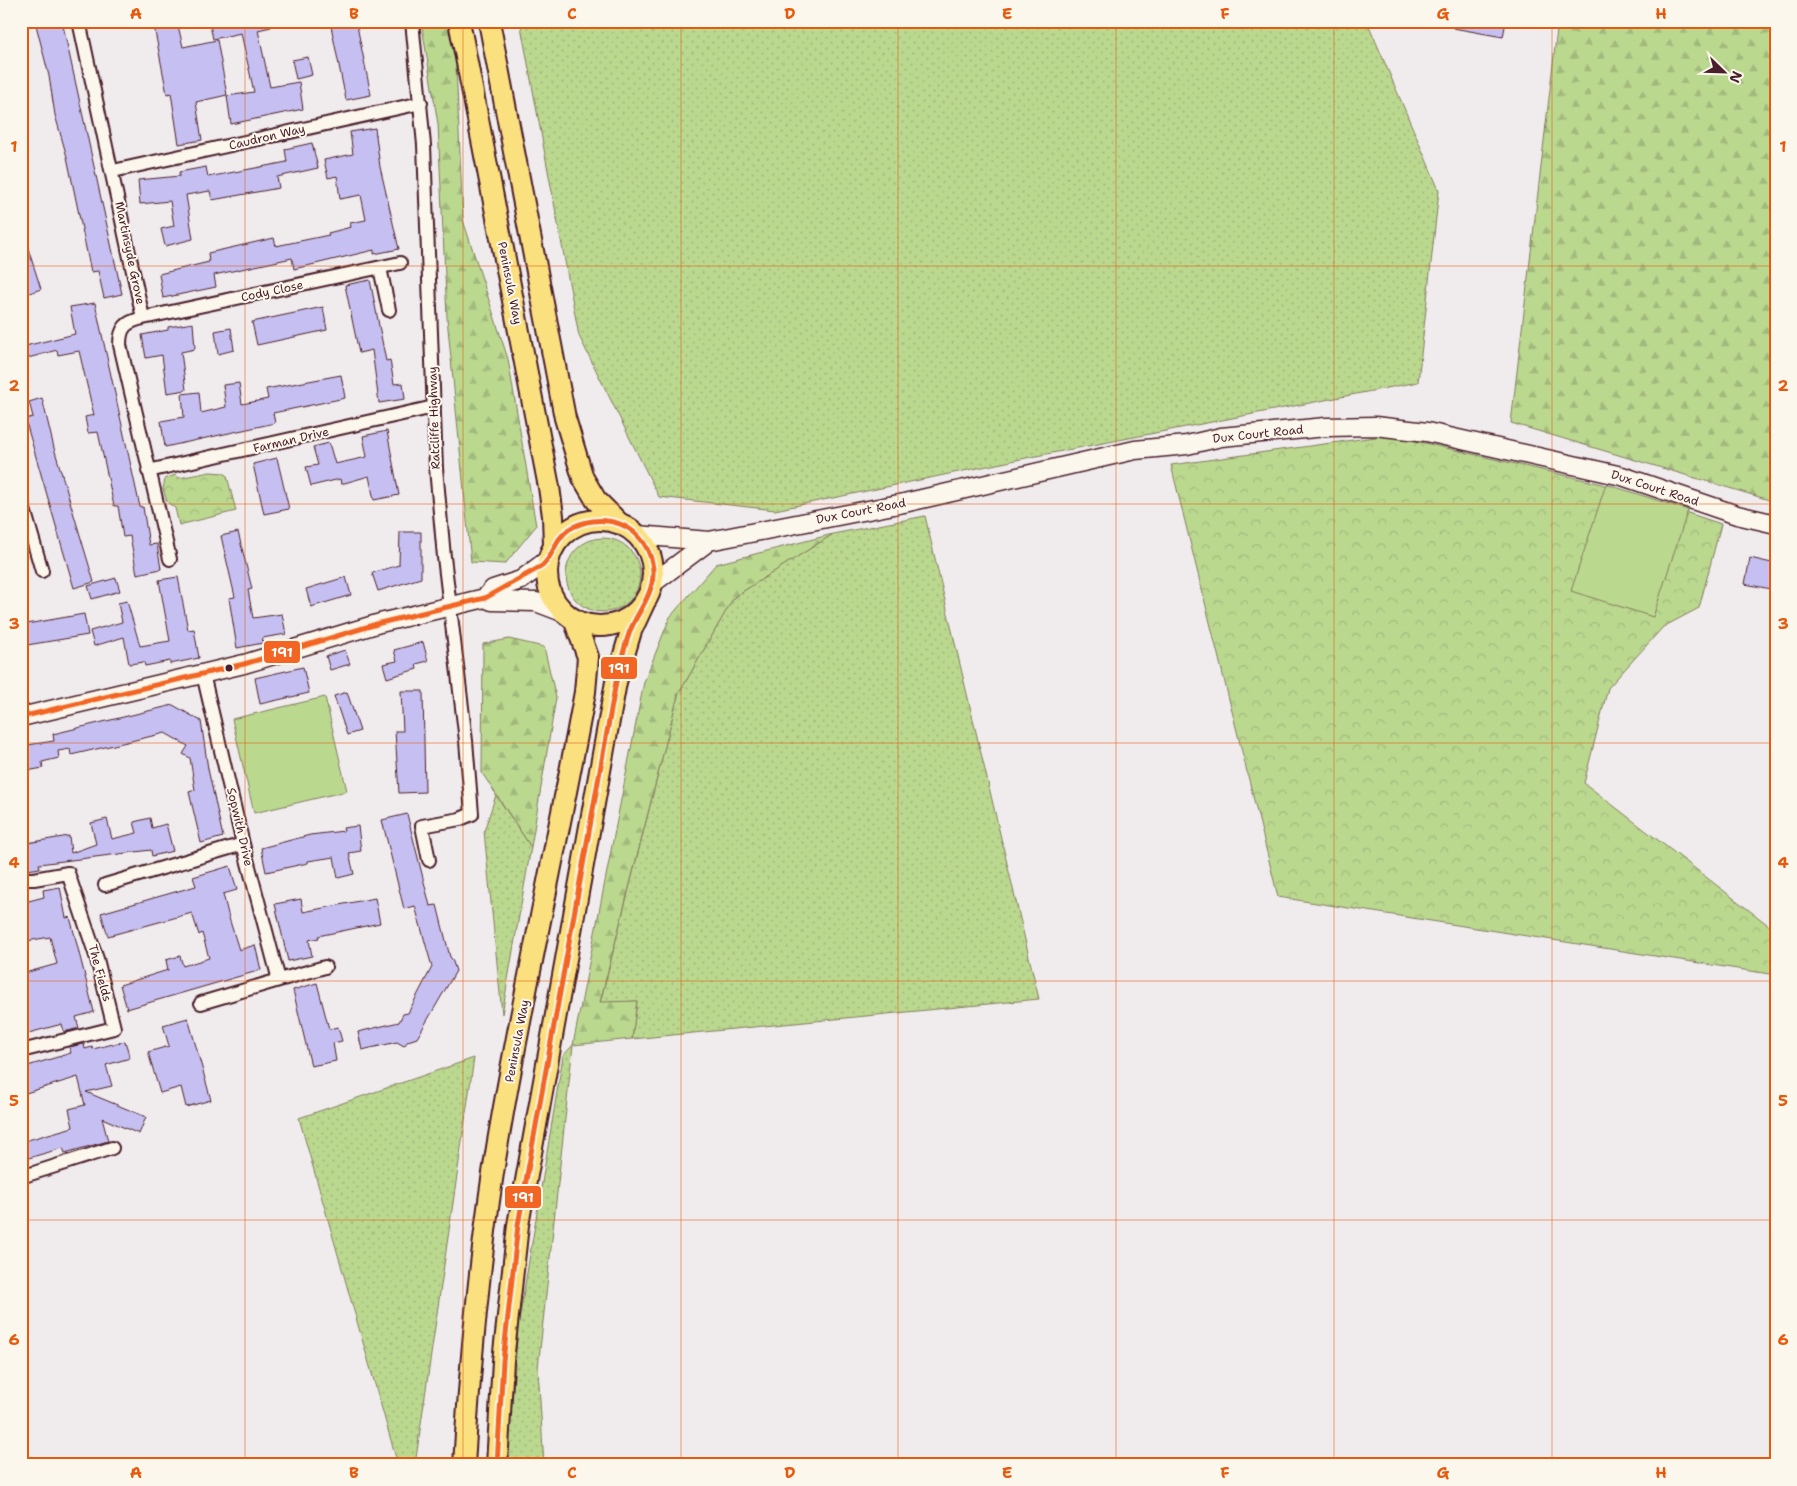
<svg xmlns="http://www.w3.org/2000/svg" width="1797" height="1486" viewBox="0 0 1797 1486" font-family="'Shantell Sans',sans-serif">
  <defs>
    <pattern id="grass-dots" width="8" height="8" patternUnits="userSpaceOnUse" patternTransform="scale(1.25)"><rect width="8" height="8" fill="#bbd88f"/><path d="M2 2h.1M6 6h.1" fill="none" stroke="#a2b97c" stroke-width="1.8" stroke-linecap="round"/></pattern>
    <pattern id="forest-firs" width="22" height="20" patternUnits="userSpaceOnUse" patternTransform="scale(1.25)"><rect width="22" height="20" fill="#bbd88f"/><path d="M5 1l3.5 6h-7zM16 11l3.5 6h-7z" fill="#a2b97c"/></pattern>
    <pattern id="park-crowns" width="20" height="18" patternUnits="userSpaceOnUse" patternTransform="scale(1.25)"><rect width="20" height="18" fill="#bbd88f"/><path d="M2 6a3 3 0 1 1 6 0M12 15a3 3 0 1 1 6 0" fill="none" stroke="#a2b97c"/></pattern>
  </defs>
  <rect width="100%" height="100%" fill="#f0eced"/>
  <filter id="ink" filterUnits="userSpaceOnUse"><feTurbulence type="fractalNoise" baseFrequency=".02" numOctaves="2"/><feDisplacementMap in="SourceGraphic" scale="10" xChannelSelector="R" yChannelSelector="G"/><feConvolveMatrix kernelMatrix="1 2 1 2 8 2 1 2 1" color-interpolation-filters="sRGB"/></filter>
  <g filter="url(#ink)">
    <path fill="url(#grass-dots)" stroke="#827c5d" d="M520,21h847l72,169 -21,192 -392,76 -251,52 -116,-13 -80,-161z
      M925,516l114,483 -407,40 5,-38 -37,2 78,-308 56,-98 99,-63z
      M566 575a37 37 0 1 1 74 0a37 37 0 1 1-74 0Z
      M496,795l35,52 -29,167 -18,-183z
      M573,1045l-35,323 6,97h-37l11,-138 45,-271z
      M474,1058l-59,407h-17l-99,-347z"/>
    <path fill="url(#forest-firs)" stroke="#827c5d" d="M421,21h26l9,44 7,155 45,139 28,167 -31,38 -34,-2 -24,-244 -9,-194z
      M1558,21h218v481l-265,-79z
      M833,534l-99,63 -56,98 -78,307 37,-1 -5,38 -59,6 71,-363 26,-65 46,-53z
      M509,639l35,8 12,51 -25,149 -49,-74 1,-129z"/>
    <path fill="url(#park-crowns)" stroke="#827c5d" d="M1390,435l208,48 123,41 -22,84 -36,19 -55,61 -24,95 192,148v44l-498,-78 -107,-432z
      M210,472l14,1 3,3 9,35 -57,14 -4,-17 -8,-6 -4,-13 2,-10 10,-4 4,3z"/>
    <path fill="#bbd88f" stroke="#827c5d" d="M1606,484l82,26 -35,107 -82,-26z
      M325,697l22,94 -93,22 -22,-94z"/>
    <path fill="#c6c0f2" stroke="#4a1f2b" d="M35,21h27l60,273 -18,4 -6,-27 -7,1 -24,-115 -12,-42 -6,-39z
      M153,21h24l6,26 34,-7 10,55 -31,7 6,38 -23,4 -8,-51 -4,1z
      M209,21h61l1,6 -13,3 12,57 29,-5 4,27 -72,15 -4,-28 27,-4 -13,-59 -28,6z
      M330,21h26l15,74 -25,5z
      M1454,21h52l-3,16 -50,-9z
      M308,57l4,18 -16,4 -4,-19z
      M375,128l5,39 19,82 -25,5v-4l-80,19 -2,-11 -78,17 2,12 -53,11 -4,-24 50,-12 -1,-9 66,-15 2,8 53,-11 -1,-2 23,-6 -1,-4 16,-3 -5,-25 -21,4 -3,-23 -9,2 -4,-18 29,-6 -3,-22z
      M312,143l6,25 -41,9 2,11 -67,12 -2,-9 -24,4 7,44 -28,7 -4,-17 13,-3 -4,-25 -30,3 -2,-24 42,-4 -1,-4 27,-5 2,10 79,-15 -2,-13z
      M24,236l17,53 -20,7v-59z
      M370,280l16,81 4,-1 4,24 9,-1 2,16 -26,4 -7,-53 -13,3 -14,-68z
      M95,303l45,204h3l6,38 8,-1 4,25 -24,5 -7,-38 -7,1 -5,-31h-4l-16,-74 -10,1 -3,-16 9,-2 -15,-64 -21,4 -1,-5 -36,10v-13l54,-13 -5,-27z
      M323,307l4,23 -70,15 -5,-23z
      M193,323l2,26 -14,3 5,38 -19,3 -5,-38 -16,3 -4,-23 26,-5v-3z
      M231,328l3,22 -16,4 -3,-23z
      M341,375l4,23 -72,15 2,10 -110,24 -4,-26 23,-4 -2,-23 17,-2 2,21 25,-6 -3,-22 16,-2 3,21 26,-5 -2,-10z
      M42,398l12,50 40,134 -20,6 -49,-169 8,-2 -4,-15z
      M387,431l12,64 -25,5 -5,-24 -28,8 -1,-5 -29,7 -5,-19 12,-2 -5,-18 16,-4 6,21 32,-7 -4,-21z
      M277,458l12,51 -25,5 -11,-50z
      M238,532l14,57 -4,1 5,28 29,-4 4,20 -24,4 1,5 -26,5 -8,-50 6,-1 -14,-61z
      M400,532h21v46l-43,13 -6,-18 27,-8z
      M1750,558l26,6v26l-31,-6z
      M178,577l10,53 6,-1 5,29 -29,6v-3l-25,5 -1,-4 -15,2 -5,-27 -30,9 -4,-15 32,-9 -4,-19 9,-2 13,45 30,-5 -11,-61z
      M346,577l5,18 -40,12 -5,-18z
      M116,578l4,13 -28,8 -4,-13z
      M84,614l4,21 -67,11v-21z
      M423,642l5,19 -12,3 1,5 -30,9 -4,-14 14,-3 -3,-11z
      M345,650l5,14 -20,6 -4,-14z
      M303,667l6,26 -49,11 -5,-26z
      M401,691h22l2,101 -26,1 -4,-62h8z
      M347,692l13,39 -13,4 -13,-39z
      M173,705l28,16 7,48 15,68 -22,6 -12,-51 6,-2 -5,-32 -7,-4 5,-8 -23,-13 -94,22 -1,-6 -12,2 1,7 -17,4 1,6 -22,4v-26l33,-5 -1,-7z
      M407,814l23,92 7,-1 13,52 2,2 4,12 -39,67 -9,3 -4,5 -7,-4 -35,8 -4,-18 41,-10 4,-8 5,-1 24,-46 -17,-61 -11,3 -22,-89z
      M150,818l2,10 14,-4 7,27 -21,5 -1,-6 -112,14 1,4 -19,3v-27l48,-8 2,17 25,-9 -5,-21 16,-4 5,20 25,-6 -3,-11z
      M358,826l3,25 -12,2 5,21 -16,4 -4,-21 -26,4v2l-42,9 -5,-24 49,-13 34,-4 -1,-3z
      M230,866l7,24 -14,4 6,24 10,32 16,-5 6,25 -134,39 -7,-24 48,-15 -2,-10 14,-4 3,10 26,-8 -7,-25 -3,2 -7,-22 -84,23 -7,-23 95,-27 -3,-9z
      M60,887l6,31 4,-1 24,95 -18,5 3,11 -15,4 -2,-8 -41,11v-61l36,-10 -7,-27 -29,5v-39l23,-6 -1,-7z
      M375,898l5,25 -62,13 1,2 -10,2 3,16 -24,5 -13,-57 26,-5 2,13z
      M317,983l12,46 9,-2 4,14 -9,2 3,18 -25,5 -18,-76z
      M188,1018l23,82 -25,7 -5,-20 -21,6 -12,-41 21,-6 -6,-21z
      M125,1041l5,17 -24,7 6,21 -26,6 60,25 -7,17 -37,-16 6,23 -43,12 -2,-5 -38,11 -4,-17 52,-15 -4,-18 16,-4 -7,-28 -52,16 -5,-25 50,-15 -2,-6 15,-3 1,5 7,-2 1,2z"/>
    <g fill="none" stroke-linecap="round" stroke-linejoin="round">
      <defs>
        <path id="street" d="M79,21l64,297c-17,4 -23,9 -23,27l50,214
          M412,21l12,124 12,323 8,89 22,184 6,73 -12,5 -38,7 7,34
          M113,171l308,-68
          M380,268l9,42
          M143,318l257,-55
          M148,471l286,-64
          M21,499l21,72
          M21,879h13l34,-6 29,86 17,69 -93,23
          M105,885l138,-41
          M279,980l46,-13
          M201,1003l78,-23 -36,-136 -40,-170
          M21,1177l91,-29"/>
        <path id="secondary" d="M637,535l72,6 195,-38 231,-53 52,-5 34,-8 105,-10 49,-1 52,6 195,44 115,39 39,9
          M653,583l56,-42
          M485,598l8,-9 28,-9 28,-21
          M21,717l223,-53 136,-41 105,-25 7,3 44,1 29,11"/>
        <path id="primary" d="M459,21l90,466 4,29 1,29
          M489,21l76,397 18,60 13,22 24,24
          M547 573a53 53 0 1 1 106 0a53 53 0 1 1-106 0Z
          M464,1465c7,-114 17,-228 37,-341 25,-144 58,-288 84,-432l3,-35 -13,-35
          M497,1465l6,-104 15,-136 98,-543 15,-51 14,-30"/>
      </defs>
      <use href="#street" stroke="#4a1f2b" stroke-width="16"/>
      <use href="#secondary" stroke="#4a1f2b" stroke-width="21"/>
      <use href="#primary" stroke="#4a1f2b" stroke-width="24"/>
      <use href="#street" stroke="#fbf7ec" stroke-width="12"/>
      <use href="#secondary" stroke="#fbf7ec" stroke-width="18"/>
      <use href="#primary" stroke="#fbe080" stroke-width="20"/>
      <defs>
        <path id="bus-1" d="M21,717l223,-53 136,-41 105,-25 57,-32c12,-10 12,-26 26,-36 15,-10 35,-12 52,-6 27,11 40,42 29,69 -5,13 -14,25 -19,38 -6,16 -10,34 -14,51l-98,543 -15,136 -6,104"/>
      </defs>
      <use href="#bus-1" stroke="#fbf7ec" stroke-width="9"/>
      <use href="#bus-1" stroke="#f26522" stroke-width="5"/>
    </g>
  </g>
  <path fill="none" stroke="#e8590c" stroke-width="1" stroke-opacity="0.55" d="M245,21v1444M463,21v1444M681,21v1444M898,21v1444M1116,21v1444M1334,21v1444M1552,21v1444M21,266h1755M21,504h1755M21,743h1755M21,981h1755M21,1220h1755"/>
  <circle fill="#4a1f2b" stroke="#fbf7ec" stroke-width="2" cx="229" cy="668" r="4.5"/>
  <g text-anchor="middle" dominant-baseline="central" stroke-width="4" stroke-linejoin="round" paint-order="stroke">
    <g font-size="12" fill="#4a1f2b" stroke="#fbf7ec">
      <text transform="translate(267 137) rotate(-13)">Caudron Way</text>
      <text transform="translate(130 253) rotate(78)">Martinsyde Grove</text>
      <text transform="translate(510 283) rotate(79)">Peninsula Way</text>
      <text transform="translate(272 291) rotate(-12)">Cody Close</text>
      <text transform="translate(434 418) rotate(-92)">Ratcliffe Highway</text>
      <text transform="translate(1258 434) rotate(-6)">Dux Court Road</text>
      <text transform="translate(291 440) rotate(-13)">Farman Drive</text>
      <text transform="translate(1655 488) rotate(18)">Dux Court Road</text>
      <text transform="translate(861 511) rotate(-11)">Dux Court Road</text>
      <text transform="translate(240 827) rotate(77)">Sopwith Drive</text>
      <text transform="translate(100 973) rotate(75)">The Fields</text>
      <text transform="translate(517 1041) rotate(-79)">Peninsula Way</text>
    </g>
  </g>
  <g stroke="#fbf7ec" stroke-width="2">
    <rect x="263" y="640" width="38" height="24" rx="5" fill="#f26522"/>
    <rect x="600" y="656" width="38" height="24" rx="5" fill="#f26522"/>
    <rect x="504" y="1185" width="38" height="24" rx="5" fill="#f26522"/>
  </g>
  <g font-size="14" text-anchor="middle" font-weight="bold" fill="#fff">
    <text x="282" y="657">191</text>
    <text x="619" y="673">191</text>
    <text x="523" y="1202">191</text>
  </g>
  <rect width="1797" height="1486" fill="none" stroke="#fbf7ec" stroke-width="55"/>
  <g transform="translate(1724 72) rotate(113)" stroke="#fbf7ec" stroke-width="4" paint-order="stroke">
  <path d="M0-4L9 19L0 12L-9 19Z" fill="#4a1f2b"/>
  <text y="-8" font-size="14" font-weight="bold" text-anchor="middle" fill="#4a1f2b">N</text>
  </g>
  <rect x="28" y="28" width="1742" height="1430" fill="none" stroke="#e8590c" stroke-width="2"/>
  <g font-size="16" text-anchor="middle" font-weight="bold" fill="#e8590c">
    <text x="136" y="19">A</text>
    <text x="354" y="19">B</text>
    <text x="572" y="19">C</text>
    <text x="790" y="19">D</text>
    <text x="1007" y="19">E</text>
    <text x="1225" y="19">F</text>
    <text x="1443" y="19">G</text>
    <text x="1661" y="19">H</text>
    <text x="14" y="152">1</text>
    <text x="1783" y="152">1</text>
    <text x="14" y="391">2</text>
    <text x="1783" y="391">2</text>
    <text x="14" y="629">3</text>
    <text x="1783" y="629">3</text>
    <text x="14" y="868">4</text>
    <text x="1783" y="868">4</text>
    <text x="14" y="1106">5</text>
    <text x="1783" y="1106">5</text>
    <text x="14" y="1345">6</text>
    <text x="1783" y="1345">6</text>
    <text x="136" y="1478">A</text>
    <text x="354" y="1478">B</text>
    <text x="572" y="1478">C</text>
    <text x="790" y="1478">D</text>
    <text x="1007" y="1478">E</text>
    <text x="1225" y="1478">F</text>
    <text x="1443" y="1478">G</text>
    <text x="1661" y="1478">H</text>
  </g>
</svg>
